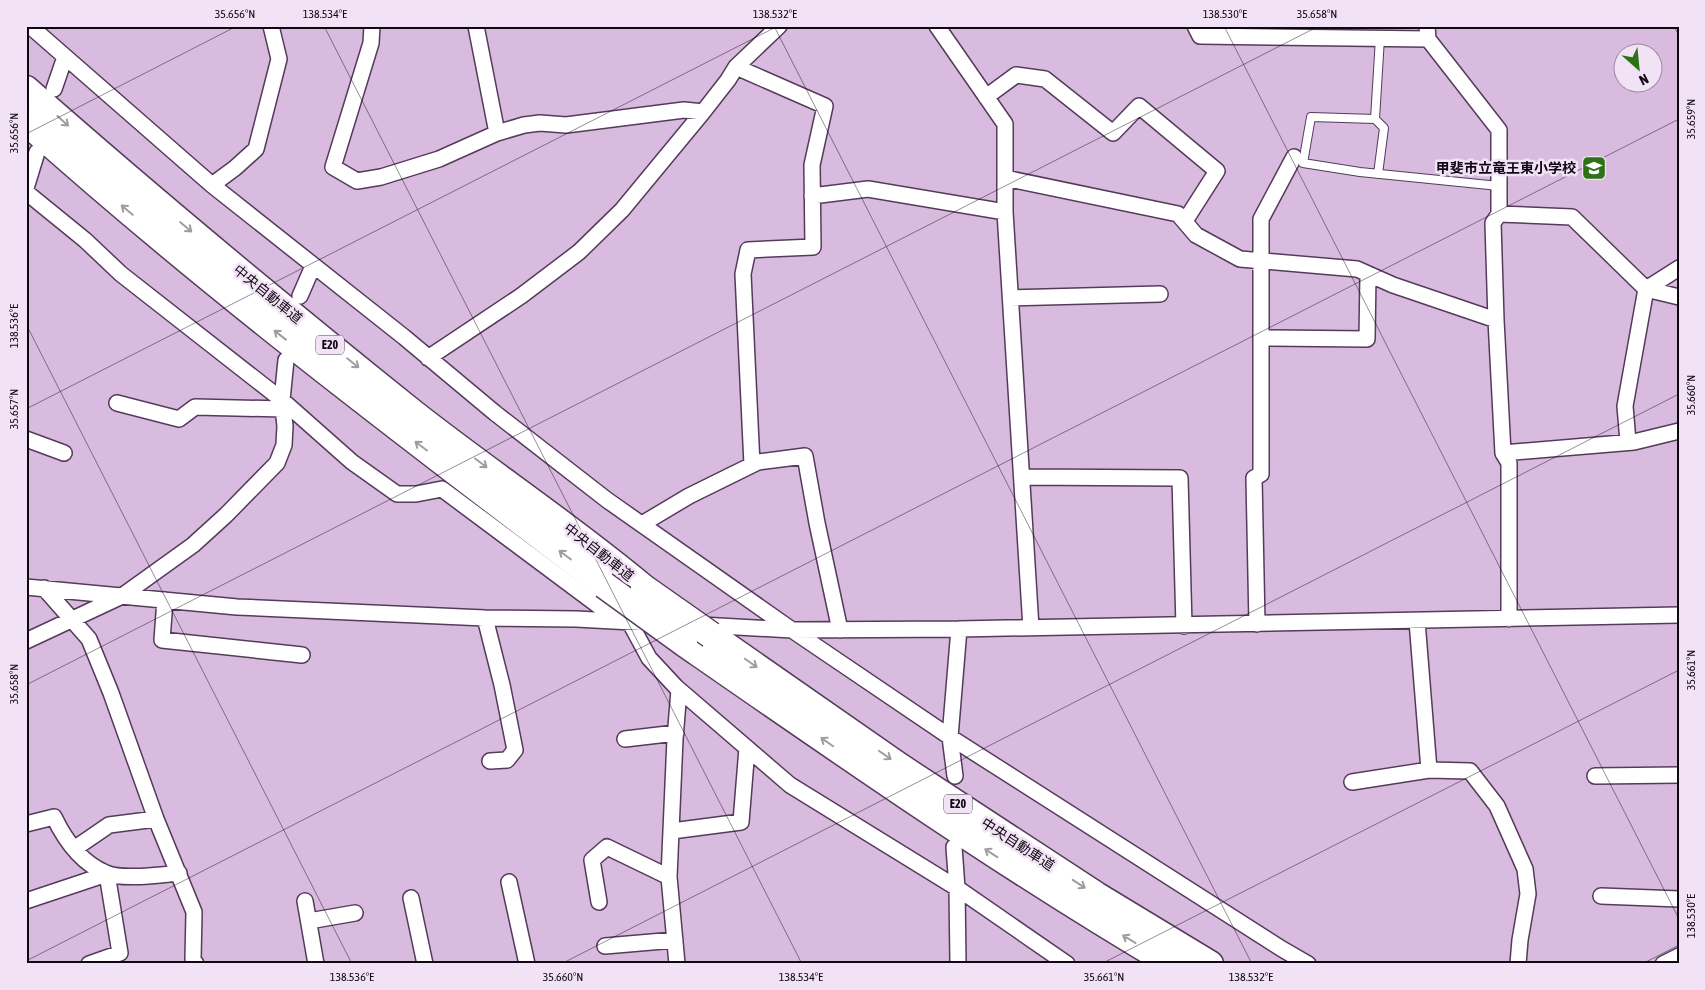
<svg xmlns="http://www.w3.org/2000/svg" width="1705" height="990" viewBox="0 0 1705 990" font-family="'Asap Condensed','Noto Sans JP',sans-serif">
  <rect width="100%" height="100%" fill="#d9bbe0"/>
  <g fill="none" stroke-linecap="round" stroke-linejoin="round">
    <defs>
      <path id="service" d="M1380,38l-5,81 -64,-2 -8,46 57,9 139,14
        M1375,119l9,9 -6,46"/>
      <path id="minor" d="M30,26l182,159 192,152 91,76 112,87 185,130 158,107 332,212 26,15
        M372,26l-1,17 -38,124 24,14 24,-4 58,-18 58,-26 -21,-107
        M937,26l68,98v88l26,416
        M1195,26l5,10 228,3
        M1427,26l1,13 71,91v84l73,3 74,72 33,-21
        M736,67l89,39 -13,59 1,82 -65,3 -5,24 9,191
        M54,89l11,-32
        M986,97l30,-22 29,4 68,54 26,-27 78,65 -32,50
        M497,133l27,-8 16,-2 26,2 118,-15 19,2
        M1005,178l173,36 18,21 44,24 117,10 36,16 103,35
        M212,185l23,-17 21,-19 23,-90 -8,-33
        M26,188l11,-36
        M26,192l59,48 36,34 161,126 70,62 45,32h19l26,-5 177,132
        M812,196l56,-7 137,23
        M1499,214l-6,9 3,97 7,133 6,10v156
        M300,296l13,-30
        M1011,298l149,-4
        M1261,338l106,1 1,-65
        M428,358l93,-62 58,-44 43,-42 81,-98 25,-32 8,-13 43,-41
        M117,403l62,16 16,-12 88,2
        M26,439l38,14
        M1628,442l-3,-36 21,-117 33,8
        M1503,453l131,-11 45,-11
        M1022,477l158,1 4,148
        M642,524l47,-28 69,-34 47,-6 12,67 23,107
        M26,587l211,20 248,11 91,1 75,4
        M44,588l45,51 22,54 45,126 38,93 -1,47 3,5
        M165,600l-3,40 140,15
        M485,618l17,67 13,65 -8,10 -17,1
        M629,621l20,37 27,29 114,98 167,103 110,76
        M1417,621l12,149 41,1 27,35 28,63 3,25 -8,46 -2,24
        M1257,624l-3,-146 7,-4v-255l33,-62
        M701,625l91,5 167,-1 720,-14
        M26,641l96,-45 71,-51 33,-30 51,-52 7,-18 1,-19 -3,-26 4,-40
        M625,739l51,-6
        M955,776l-5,-39 9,-108
        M1595,776l84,-1
        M1352,782l77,-12
        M26,824l28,-7c11,23 27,46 52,56 15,7 56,2 73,0
        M672,831l69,-9 6,-74
        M954,847l3,41 1,76
        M74,849l35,-24 47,-6
        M509,882l18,82
        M1601,896l78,3
        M411,898l14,66
        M26,901l81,-27 13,79 -31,11
        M305,901l11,63
        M599,902l-7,-42 15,-13 62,30
        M309,921l46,-8
        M605,946l70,-6
        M677,964l-8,-87 6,-138 4,-49
        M1663,964l16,-8"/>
      <path id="motorway" d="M26,89c126,111 255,218 386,323 76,60 158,114 232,176
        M26,122c184,165 381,313 578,463
        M711,635l188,131 197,129 114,69
        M684,643c160,111 319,222 487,321"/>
    </defs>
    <use href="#service" stroke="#543b5a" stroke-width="10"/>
    <use href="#minor" stroke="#543b5a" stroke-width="18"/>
    <use href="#motorway" stroke="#543b5a" stroke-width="29"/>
    <use href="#service" stroke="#fff" stroke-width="8"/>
    <use href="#minor" stroke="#fff" stroke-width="15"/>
    <use href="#motorway" stroke="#fff" stroke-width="26"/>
    <defs>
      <path id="motorway-bridge" d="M604,585l80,58
        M644,588l67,47"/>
    </defs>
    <use href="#motorway-bridge" stroke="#543b5a" stroke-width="29" stroke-linecap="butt"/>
    <use href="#motorway-bridge" stroke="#fff" stroke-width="26"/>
  </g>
  <defs><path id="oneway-shaft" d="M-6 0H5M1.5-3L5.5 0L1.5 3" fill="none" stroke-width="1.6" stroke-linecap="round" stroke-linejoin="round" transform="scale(1.25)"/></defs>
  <g stroke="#a09ca1">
    <use href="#oneway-shaft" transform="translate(63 121) rotate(42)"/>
    <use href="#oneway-shaft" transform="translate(127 210) rotate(-140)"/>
    <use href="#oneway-shaft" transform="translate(186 227) rotate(40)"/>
    <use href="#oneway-shaft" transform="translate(280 335) rotate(-142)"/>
    <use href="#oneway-shaft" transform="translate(353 363) rotate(39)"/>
    <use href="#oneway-shaft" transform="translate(421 446) rotate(-143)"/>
    <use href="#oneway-shaft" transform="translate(481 463) rotate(37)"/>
    <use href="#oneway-shaft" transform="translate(565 555) rotate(-143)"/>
    <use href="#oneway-shaft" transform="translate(751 663) rotate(35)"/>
    <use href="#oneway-shaft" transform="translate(827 742) rotate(-145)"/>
    <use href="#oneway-shaft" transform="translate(885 755) rotate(35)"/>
    <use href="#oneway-shaft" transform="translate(991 853) rotate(-147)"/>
    <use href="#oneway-shaft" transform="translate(1079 884) rotate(33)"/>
    <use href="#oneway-shaft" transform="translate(1129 939) rotate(-149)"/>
  </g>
  <path fill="none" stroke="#110713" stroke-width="1" stroke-opacity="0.45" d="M324,26l478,938M774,26l478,938M1224,26l455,893M1674,26l5,10M26,134l211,-108M26,324l326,640M26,409l752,-383M26,685l1293,-659M26,961l1653,-842M561,964l1118,-570M1101,964l578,-294M1642,964l37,-19"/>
  <defs>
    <symbol id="school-square" viewBox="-11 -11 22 22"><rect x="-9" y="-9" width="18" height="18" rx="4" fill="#2d7315" stroke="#f1e2f5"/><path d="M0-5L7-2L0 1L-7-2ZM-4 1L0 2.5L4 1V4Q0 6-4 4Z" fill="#fff"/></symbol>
  </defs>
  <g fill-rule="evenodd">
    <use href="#school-square" x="1580" y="154" width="28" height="28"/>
  </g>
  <g text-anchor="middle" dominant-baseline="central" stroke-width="5" stroke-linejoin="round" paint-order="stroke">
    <g fill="#f1e2f5" stroke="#544957" stroke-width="1">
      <rect x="316" y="335.5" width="28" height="19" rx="4"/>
      <rect x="944" y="794.5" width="28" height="19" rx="4"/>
    </g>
    <g font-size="12" font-weight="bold" fill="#110713">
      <text x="330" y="345">E20</text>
      <text x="958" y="804">E20</text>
    </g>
    <g font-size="14" font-weight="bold" fill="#110713" stroke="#f1e2f5" text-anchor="end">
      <text x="1576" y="168">甲斐市立竜王東小学校</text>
    </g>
    <g font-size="14" fill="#110713" stroke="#f1e2f5">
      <text transform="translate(268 294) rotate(39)">中央自動車道</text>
      <text transform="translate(599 552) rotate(38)">中央自動車道</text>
      <text transform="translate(1018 844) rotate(33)">中央自動車道</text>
    </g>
  </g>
  <rect width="1705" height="990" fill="none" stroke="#f1e2f5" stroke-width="55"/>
  <g transform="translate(1638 68) rotate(153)"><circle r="24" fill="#f1e2f5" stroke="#978a9b"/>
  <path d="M0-4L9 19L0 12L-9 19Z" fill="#2d7315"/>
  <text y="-8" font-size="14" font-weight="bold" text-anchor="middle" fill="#110713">N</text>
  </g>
  <rect x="28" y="28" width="1650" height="934" fill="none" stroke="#110713" stroke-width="2"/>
  <g font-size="12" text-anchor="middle" fill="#110713">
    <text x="235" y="18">35.656°N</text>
    <text x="325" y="18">138.534°E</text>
    <text x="775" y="18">138.532°E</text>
    <text x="1225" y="18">138.530°E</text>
    <text x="1317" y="18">35.658°N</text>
    <text transform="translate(1691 119) rotate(-90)" y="4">35.659°N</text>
    <text transform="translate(14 133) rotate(-90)" y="4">35.656°N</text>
    <text transform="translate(14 326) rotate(-90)" y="4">138.536°E</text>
    <text transform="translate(1691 395) rotate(-90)" y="4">35.660°N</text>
    <text transform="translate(14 409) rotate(-90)" y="4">35.657°N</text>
    <text transform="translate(1691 670) rotate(-90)" y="4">35.661°N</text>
    <text transform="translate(14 684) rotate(-90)" y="4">35.658°N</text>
    <text transform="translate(1691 916) rotate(-90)" y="4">138.530°E</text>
    <text x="352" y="981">138.536°E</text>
    <text x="563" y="981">35.660°N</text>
    <text x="801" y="981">138.534°E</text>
    <text x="1104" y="981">35.661°N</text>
    <text x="1251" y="981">138.532°E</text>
  </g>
</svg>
